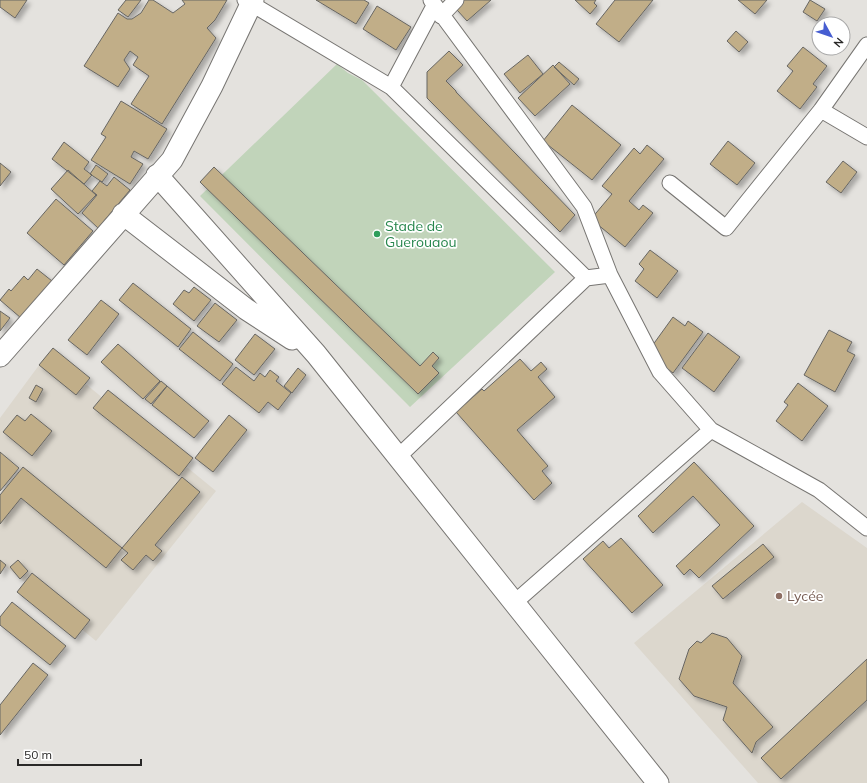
<svg xmlns="http://www.w3.org/2000/svg" width="867" height="783" viewBox="0 0 867 783" font-family="Mulish,sans-serif">
  <defs>
    <filter id="shadow"><feDropShadow dx="3.5" dy="3.5" stdDeviation="2" flood-color="#0004"/></filter>
  </defs>
  <rect width="100%" height="100%" fill="#e4e2de"/>
  <path fill="#dcd7cd" d="M48,353l168,138 -120,150 -96,-79v-53l27,-36 -27,-21v-34z
    M802,502l65,46v235h-109l-124,-140z"/>
  <path fill="#c1d4ba" d="M337,64l11,9 14,7 193,192 -145,135 -210,-211z"/>
  <path fill="#c1ae88" stroke="#676663" filter="url(#shadow)" d="M0,0h27l-12,18 -15,-11z
    M126,0h15l-13,17 -10,-7z
    M149,0h4l20,13 12,-9 -3,-4h45l-12,20 -8,8 9,10 -54,86 -31,-20 18,-28 -16,-11 5,-8 -8,-6 -6,9 6,9 -12,18 -34,-21 34,-53 9,6h5l9,-6z
    M316,0h48l5,3 -13,21z
    M448,0h43l-24,21z
    M575,0h21l-2,3 3,3 -7,8z
    M615,0h38l-34,42 -23,-18z
    M738,0h29l-12,14z
    M810,0l15,9 -8,12 -14,-9z
    M377,6l34,21 -15,23 -33,-21z
    M736,31l12,11 -9,10 -12,-11z
    M803,47l24,19 -14,18 4,3 -17,22 -23,-18 16,-20 -6,-5z
    M449,51l14,14 -17,16 10,10v1l119,123 -15,17 -133,-134v-26z
    M528,55l15,19 -23,19 -16,-19z
    M559,62l20,17 -5,6 -20,-18z
    M553,65l17,19 -35,32 -17,-18z
    M121,101l46,28 -19,30 -14,-8 -3,6 12,7 -13,20 -39,-24 15,-23 -5,-3z
    M572,105l49,40 -29,35 -49,-39z
    M728,141l27,22 -18,22 -27,-21z
    M64,142l25,20 -5,7 8,6 -8,9 -32,-25z
    M647,145l17,14 -35,42 10,9 4,-5 10,8 -28,34 -34,-28 21,-25 -10,-8 32,-38 6,6z
    M843,161l14,11 -16,21 -15,-11z
    M0,163l11,9 -11,14z
    M96,165l12,9 -6,8 -12,-8z
    M214,167l206,199 13,-14 6,6 -7,8 7,7 -21,21 -218,-212z
    M68,170l28,25 -18,19 -27,-25z
    M114,177l16,13 -32,38 -16,-15 15,-18 -5,-4 8,-10 7,5z
    M56,199l37,32 -29,34 -37,-32z
    M650,250l28,21 -21,27 -22,-17 9,-12 -5,-5z
    M37,269l15,12 -31,37 -21,-18 9,-11 2,2 13,-15 4,4z
    M133,283l58,46 -13,18 -59,-47z
    M194,287l17,13 -17,21 -21,-17 11,-14 5,3z
    M101,300l18,14 -32,41 -19,-15z
    M215,303l22,17 -18,22 -22,-16z
    M0,311l10,7 -10,13z
    M673,317l12,9 3,-5 15,11 -30,41 -26,-20z
    M829,330l23,12 -5,9 8,4 -20,37 -31,-17z
    M193,332l40,32 -13,17 -41,-32z
    M708,333l32,24 -26,35 -32,-24z
    M255,334l20,15 -21,26 -19,-15z
    M118,344l42,37 -17,18 -42,-37z
    M53,348l37,30 -14,17 -37,-30z
    M520,359l11,12 10,-9 6,7 -9,8 17,20 -38,33 31,36 -6,5 10,12 -18,17 -78,-88 26,-23 2,2z
    M236,367l18,14 6,-8 5,4 5,-7 9,7 -3,4 15,12 -13,17 -10,-8 -9,11 -37,-29z
    M298,368l8,7 -14,18 -8,-7z
    M161,381l6,5 -16,18 -6,-5z
    M798,383l30,23 -26,35 -26,-20 12,-16 -4,-3z
    M36,385l7,4 -7,13 -7,-4z
    M167,386l42,35 -15,17 -42,-33z
    M108,390l85,68 -14,18 -86,-68z
    M31,414l21,17 -20,25 -29,-24 14,-17 8,6z
    M229,415l18,15 -34,42 -18,-14z
    M0,452l19,16 -19,23z
    M694,462l60,64 -55,52 -9,-9 -6,6 -8,-9 44,-41 -27,-29 -40,37 -15,-17z
    M23,467l99,81 -16,20 -85,-70 -21,26v-29z
    M182,477l18,15 -45,53 7,6 -9,10 -7,-6 -13,15 -12,-10 7,-7 -6,-5z
    M621,538l42,47 -31,28 -49,-54 20,-18 6,7z
    M763,544l11,13 -51,42 -11,-13z
    M0,560l6,5 -6,9z
    M18,560l10,11 -8,8 -10,-12z
    M32,573l58,47 -15,19 -58,-47z
    M12,602l54,44 -16,19 -50,-40v-8z
    M712,633l15,5 15,18 -9,27 40,44 -17,15 -4,11 -29,-33 4,-13 -33,-11 -15,-17 10,-30 8,-8 4,2z
    M867,659v41l-86,79 -20,-21z
    M33,663l15,12 -48,60v-30z"/>
  <g fill="none" stroke-linecap="round" stroke-linejoin="round">
    <defs>
      <path id="street" d="M245,0l146,87 195,191
        M431,0l153,207 26,68 50,97 51,58 108,60 48,38
        M441,16l15,-16
        M391,87l43,-81
        M821,110l46,27
        M670,183l56,45 95,-118 46,-65
        M398,457l188,-179 24,-3
        M514,603l197,-173"/>
      <path id="secondary" d="M157,175l159,179 342,429
        M123,214l123,95 46,30
        M0,356l172,-196 40,-74 41,-86"/>
    </defs>
    <use href="#street" stroke="#777572" stroke-width="17"/>
    <use href="#secondary" stroke="#777572" stroke-width="23"/>
    <use href="#street" stroke="#fff" stroke-width="15"/>
    <use href="#secondary" stroke="#fff" stroke-width="21"/>
  </g>
  <circle fill="#2e9e5b" stroke="#fff" stroke-width="1.5" cx="377" cy="234" r="4"/>
  <circle fill="#8d6e63" stroke="#fff" stroke-width="1.5" cx="779" cy="596" r="4"/>
  <g text-anchor="middle" dominant-baseline="central" stroke-width="3.5" stroke-linejoin="round" paint-order="stroke">
    <g font-size="14" fill="#27864d" stroke="#fff" text-anchor="start">
      <text x="385" y="226">Stade de<tspan x="385" dy="16">Guerouaou</tspan></text>
    </g>
    <g font-size="14" fill="#785e54" stroke="#fff" text-anchor="start">
      <text x="787" y="596">Lycée</text>
    </g>
  </g>
  <g transform="translate(831 36) rotate(130)"><circle r="19" fill="#ffffff" stroke="#a9a9a9"/>
  <path d="M0-3L7 15L0 10L-7 15Z" fill="#465dd1"/>
  <text y="-6" font-size="11" font-weight="bold" text-anchor="middle" fill="#292827">N</text>
  </g>
  <path d="M18 759v6h123v-6" fill="none" stroke="#292827" stroke-width="2"/>
  <text x="24" y="759" font-size="12" fill="#292827" stroke="#ffffff" stroke-width="3" paint-order="stroke">50 m</text>
</svg>
